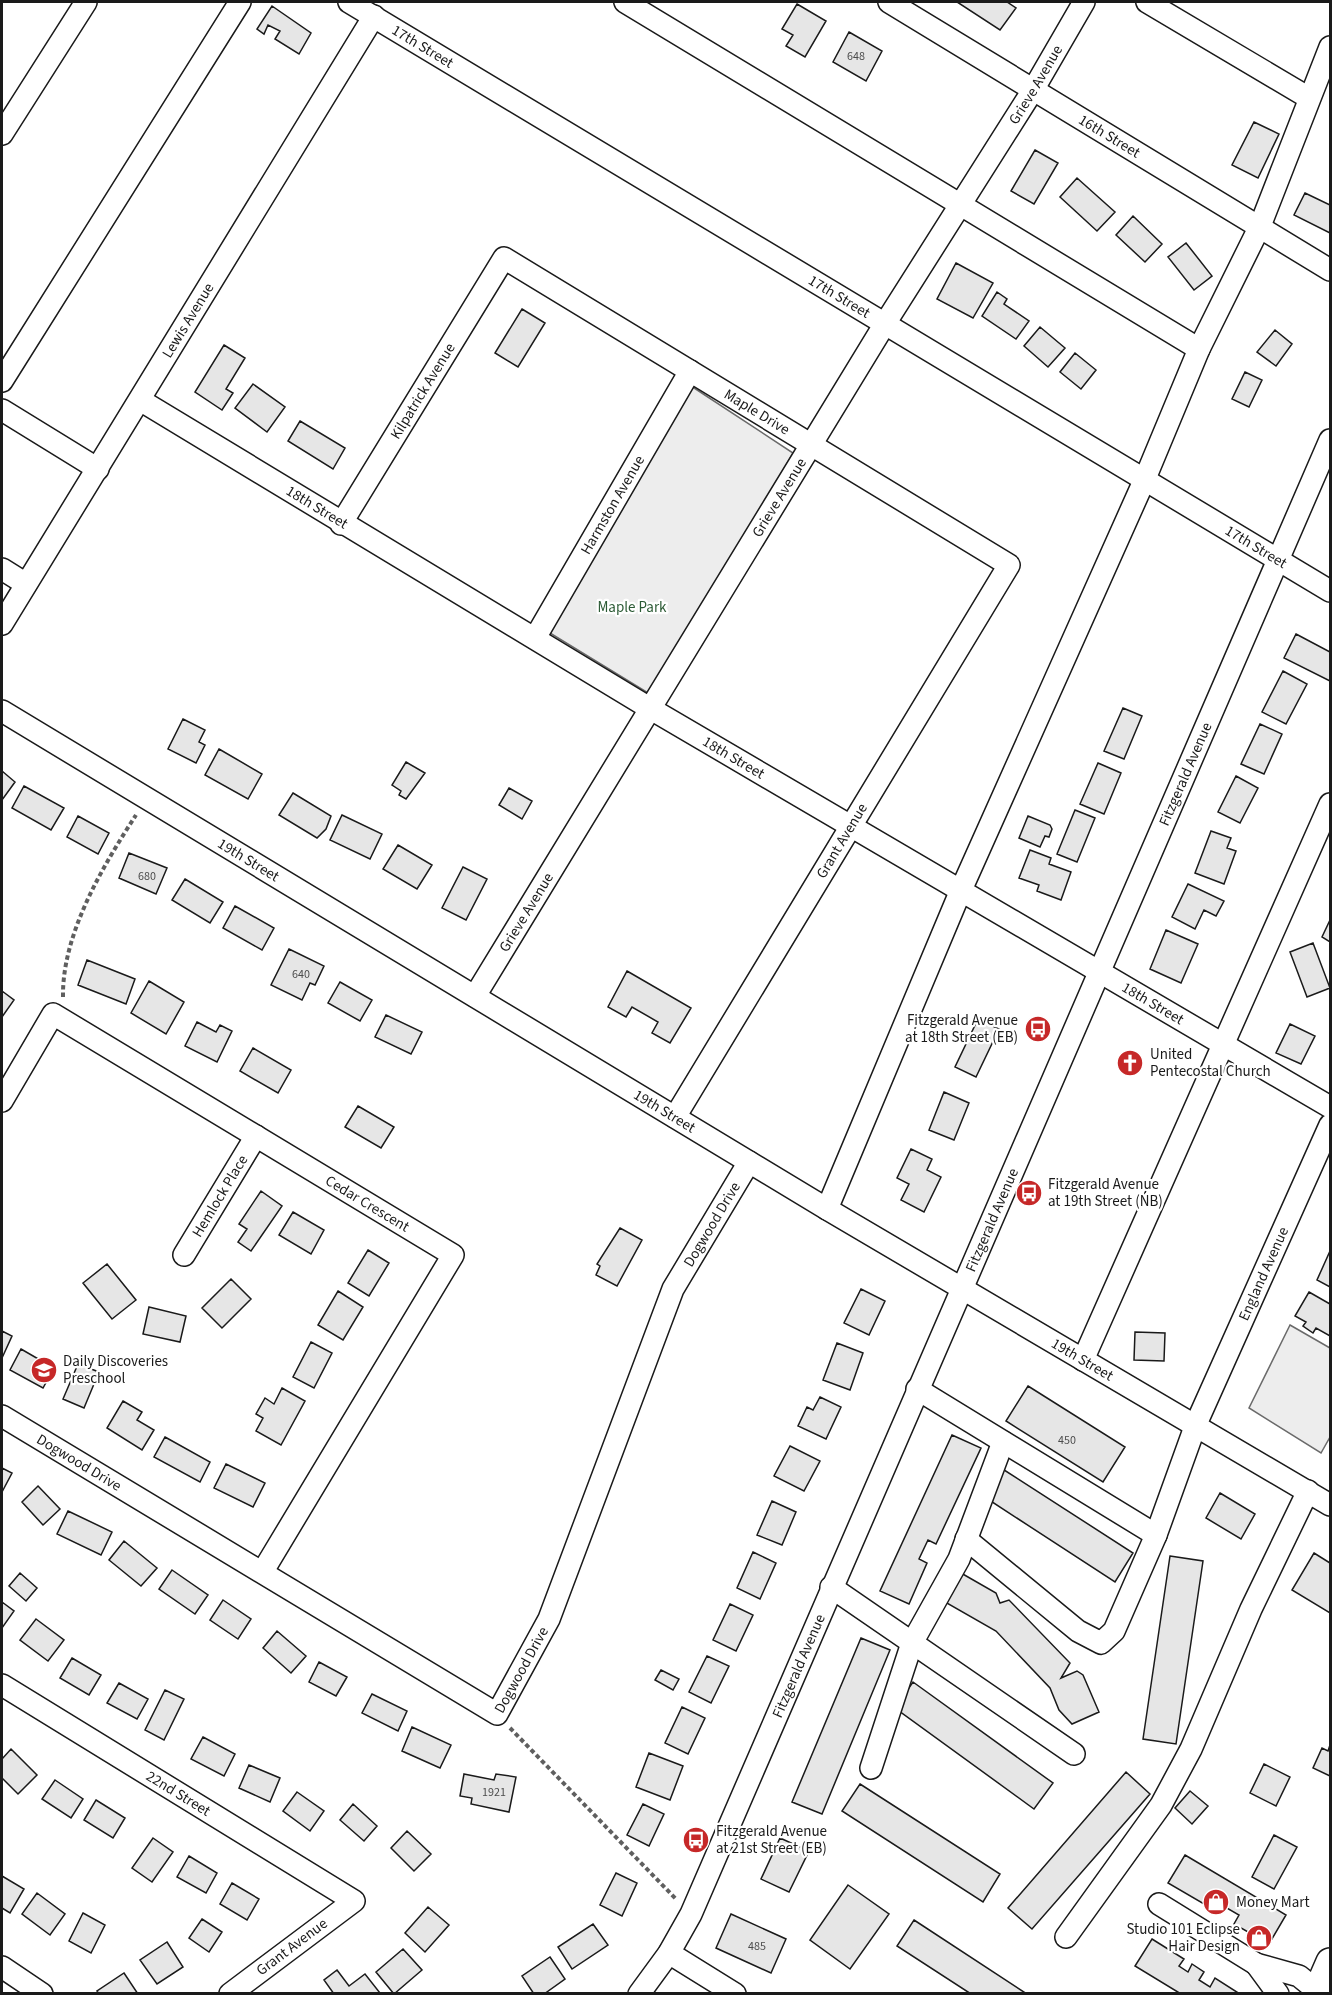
<svg xmlns="http://www.w3.org/2000/svg" width="1332" height="1995" viewBox="0 0 1332 1995" font-family="'Source Sans 3',sans-serif">
  <rect width="100%" height="100%" fill="#fff"/>
  <path fill="#ededed" stroke="#6a6a6a" stroke-width="1.5" d="M688,384l105,69 -140,243 -108,-66z
    M1290,1325l40,23v89l-9,16 -72,-45z"/>
  <path fill="#e6e6e6" stroke="#1a1a1a" stroke-width="1.5" d="M957,2h50l9,6 -16,22z
    M797,4l29,17 -21,36 -19,-11 7,-11 -11,-6z
    M272,6l39,27 -12,21 -24,-15 5,-8 -12,-6 -4,9 -7,-5z
    M849,32l33,19 -16,30 -33,-19z
    M1254,122l25,12 -21,44 -26,-13z
    M1035,150l23,13 -24,41 -23,-13z
    M1077,178l38,34 -18,19 -37,-34z
    M1305,193l25,12v28l-36,-18z
    M1133,216l29,28 -17,18 -29,-27z
    M1186,243l26,33 -18,14 -26,-33z
    M956,263l37,20 -20,35 -36,-19z
    M997,292l10,7 -3,5 25,17 -13,18 -34,-23z
    M522,309l23,14 -27,44 -23,-14z
    M1040,327l25,21 -17,19 -24,-21z
    M1275,330l17,14 -16,22 -19,-14z
    M224,345l21,13 -19,31 7,4 -11,17 -27,-18z
    M1075,353l21,17 -15,19 -21,-17z
    M1245,372l17,8 -13,27 -17,-8z
    M253,384l32,23 -18,25 -32,-24z
    M300,421l45,27 -12,21 -45,-28z
    M1296,634l34,18v29l-46,-23z
    M1283,671l24,13 -21,40 -24,-12z
    M1123,708l19,8 -18,43 -20,-8z
    M183,719l22,11 -6,12 6,3 -9,18 -28,-14z
    M1260,724l22,10 -18,40 -23,-10z
    M219,749l43,25 -14,25 -43,-24z
    M406,762l19,11 -19,26 -7,-4 2,-4 -9,-6z
    M1098,763l23,10 -17,41 -24,-10z
    M2,771l13,11 -13,18z
    M1236,776l22,12 -18,35 -22,-11z
    M24,786l40,22 -13,22 -39,-22z
    M509,788l23,13 -10,18 -23,-14z
    M293,793l38,23 -5,13 -9,9 -38,-23z
    M1075,810l20,8 -18,44 -20,-8z
    M342,815l40,19 -12,25 -40,-19z
    M78,816l31,17 -11,21 -31,-17z
    M1028,816l22,9 2,4 -3,8 -4,-1 -5,11 -21,-9z
    M1211,831l20,7 -4,10 9,3 -12,33 -29,-11z
    M398,845l34,20 -15,24 -34,-20z
    M1030,850l21,8 -2,6 22,8 -10,28 -24,-9 2,-6 -20,-7z
    M129,853l38,15 -11,26 -37,-16z
    M463,867l24,12 -21,41 -24,-12z
    M185,879l38,23 -13,21 -38,-23z
    M1188,884l36,17 -8,15 -12,-6 -9,19 -23,-12z
    M235,906l39,22 -12,22 -39,-22z
    M1330,920v22l-8,-5z
    M1166,930l32,14 -17,39 -31,-14z
    M1313,943l17,45 -23,9 -17,-45z
    M289,949l35,17 -9,19 -5,-2 -8,17 -31,-15z
    M87,960l48,19 -9,25 -48,-19z
    M627,971l64,37 -21,35 -18,-10 6,-11 -26,-15 -6,10 -18,-10z
    M149,981l35,21 -18,32 -35,-21z
    M340,982l32,18 -12,21 -32,-18z
    M2,991l12,9 -12,17z
    M386,1015l36,17 -11,22 -36,-17z
    M978,1019l21,10 -23,48 -21,-10z
    M197,1022l19,10 4,-7 12,6 -15,31 -32,-16z
    M1290,1024l25,12 -14,28 -25,-11z
    M253,1048l38,22 -13,23 -38,-22z
    M944,1092l25,11 -15,37 -25,-10z
    M358,1106l36,21 -13,21 -36,-21z
    M911,1149l21,10 -5,11 14,7 -17,35 -23,-12 8,-16 -12,-6z
    M261,1191l21,15 -31,45 -13,-9 9,-13 -8,-5z
    M293,1212l31,18 -13,24 -32,-19z
    M620,1228l22,12 -25,46 -21,-11 4,-9 -3,-2z
    M368,1250l21,13 -20,33 -21,-13z
    M1330,1251v36l-13,-7z
    M107,1264l29,36 -24,19 -29,-36z
    M231,1279l20,20 -29,29 -20,-20z
    M861,1289l24,12 -16,34 -25,-12z
    M338,1291l25,16 -20,33 -25,-15z
    M1309,1292l21,12v32l-14,-8 -3,5 -10,-7 3,-4 -11,-6z
    M149,1307l37,9 -6,26 -37,-8z
    M2,1331l10,5 -10,22z
    M1135,1332l30,1 -1,28 -30,-1z
    M311,1342l21,11 -18,35 -21,-11z
    M837,1343l26,10 -13,37 -27,-10z
    M21,1349l33,19 -11,20 -33,-18z
    M78,1364l21,8 -15,36 -21,-9z
    M1028,1386l97,61 -22,35 -97,-61z
    M282,1388l23,13 -24,44 -25,-14 7,-13 -7,-4 9,-16 9,6z
    M820,1397l21,10 -15,32 -28,-13 9,-19 6,3z
    M123,1401l19,11 -5,8 17,10 -12,20 -35,-22z
    M952,1435l29,13 -45,96 -8,-4 -9,19 8,4 -18,41 -29,-13z
    M165,1437l45,25 -10,20 -46,-25z
    M790,1446l30,15 -16,30 -30,-15z
    M226,1464l39,19 -12,24 -39,-19z
    M2,1468l10,5 -10,19z
    M1001,1468l132,85 -18,29 -132,-86z
    M38,1486l22,23 -17,16 -21,-23z
    M1220,1493l35,21 -14,25 -35,-21z
    M772,1501l24,11 -14,33 -25,-10z
    M68,1511l44,21 -11,23 -44,-21z
    M124,1541l33,27 -16,18 -32,-26z
    M753,1552l23,11 -16,36 -23,-11z
    M1314,1553l16,10v50l-38,-23z
    M1170,1556l33,5 -27,183 -33,-5z
    M172,1570l36,25 -13,19 -36,-25z
    M20,1573l17,15 -11,13 -17,-15z
    M961,1573l35,20 4,10 9,-3 61,63 -9,15 16,-7 6,4 16,37 -27,12 -13,-14 -9,-22 -54,-57 -51,-29z
    M223,1600l28,19 -13,20 -28,-19z
    M2,1602l12,9 -12,17z
    M730,1604l23,11 -17,36 -23,-11z
    M36,1619l28,21 -16,21 -28,-21z
    M277,1631l29,25 -15,17 -28,-25z
    M861,1638l29,12 -68,164 -30,-12z
    M707,1656l22,10 -18,37 -22,-11z
    M72,1658l29,17 -12,20 -29,-17z
    M319,1662l28,15 -11,19 -27,-14z
    M661,1670l18,9 -6,11 -18,-10z
    M913,1682l140,101 -19,26 -139,-101z
    M119,1683l29,16 -11,20 -30,-16z
    M165,1690l19,9 -20,41 -19,-10z
    M372,1694l35,17 -9,20 -36,-18z
    M682,1707l23,11 -17,36 -23,-11z
    M412,1727l39,18 -11,23 -38,-17z
    M203,1737l32,17 -11,22 -33,-17z
    M1330,1745v31l-17,-8 9,-20 6,3z
    M11,1749l26,26 -19,19 -16,-16v-19z
    M649,1753l34,13 -13,34 -34,-13z
    M1264,1764l26,13 -14,29 -26,-13z
    M249,1765l31,13 -10,24 -31,-14z
    M1126,1772l24,22 -118,135 -24,-21z
    M464,1774l30,6 2,-6 20,3 -7,35 -38,-8 1,-6 -12,-2z
    M55,1780l28,19 -12,19 -29,-19z
    M860,1784l140,90 -17,28 -141,-91z
    M1190,1791l18,15 -16,18 -17,-16z
    M297,1792l27,19 -14,20 -27,-20z
    M96,1800l29,18 -12,20 -29,-18z
    M353,1804l24,22 -13,15 -24,-21z
    M643,1804l21,10 -15,32 -22,-11z
    M407,1831l24,23 -17,17 -23,-23z
    M1274,1835l23,12 -23,42 -22,-12z
    M153,1838l20,14 -21,30 -20,-14z
    M780,1838l29,13 -20,41 -28,-13z
    M1185,1855l101,60 -17,29 -35,-20 5,-9 -31,-18 -4,7 -36,-21z
    M189,1856l28,17 -11,20 -29,-16z
    M616,1873l21,10 -15,33 -22,-11z
    M2,1876l22,13 -14,24 -8,-5z
    M232,1883l27,16 -12,21 -27,-16z
    M848,1885l41,29 -39,55 -40,-29z
    M37,1893l28,21 -15,21 -28,-21z
    M428,1907l21,18 -24,27 -20,-19z
    M83,1913l22,12 -14,28 -22,-12z
    M731,1914l55,25 -15,34 -55,-25z
    M202,1919l20,13 -13,20 -20,-14z
    M914,1920l113,74h-56l-74,-48z
    M593,1924l15,21 -36,24 -14,-22z
    M1152,1939l32,20 -5,7 9,6 4,-8 12,8 -5,8 11,7 5,-9 25,16h-59l-46,-28z
    M167,1942l16,25 -26,17 -17,-24z
    M403,1949l19,21 -28,24 -18,-22z
    M550,1957l15,22 -21,15h-10l-12,-18z
    M337,1970l12,16 16,-12 15,19 -46,1 -10,-14z
    M124,1973l14,21h-39l-2,-3z"/>
  <g fill="none" stroke-linecap="round" stroke-linejoin="round">
    <defs>
      <g id="minor">
        <path id="s1" d="M349,2l981,589"/>
        <path d="M625,2l574,347"/>
        <path id="s2" d="M889,2l441,268"/>
        <path d="M1147,2l162,96"/>
        <path d="M2,134l84,-132"/>
        <path d="M2,381l238,-379"/>
        <path id="s3" d="M140,400l511,309 679,398"/>
        <path d="M2,410l96,59"/>
        <path id="s4" d="M341,524l163,-266 505,307 -334,552"/>
        <path d="M2,569l24,15"/>
        <path id="s5" d="M2,624l372,-608"/>
        <path id="s6" d="M535,638l155,-267"/>
        <path id="s7" d="M2,711l825,498 503,296"/>
        <path id="s8" d="M475,996l411,-674 147,-232 51,-88"/>
        <path id="s9" d="M2,1101l51,-87 400,241 -190,316"/>
        <path d="M827,1209l134,-319 183,-409 55,-132 61,-123 70,-179"/>
        <path id="s10" d="M184,1255l72,-119"/>
        <path d="M1083,1360l247,-556"/>
        <path d="M917,1389l239,146"/>
        <path id="s11" d="M2,1416l495,298 52,-95 124,-330 76,-127"/>
        <path id="s12" d="M966,1539l112,92 23,12 13,-12 42,-96 40,-111 134,-299"/>
        <path d="M831,1587l243,167"/>
        <path id="s13" d="M2,1685l352,216 -124,93"/>
        <path d="M871,1768l41,-125 47,-84 44,-117"/>
        <path d="M1159,1904l97,60 43,12 22,18"/>
        <path d="M1066,1937l95,-132 30,-56 60,-140 57,-118"/>
        <path d="M669,1953l66,41"/>
        <path d="M1256,1964l22,30"/>
        <path d="M2,1967l40,27"/>
        <path id="s14" d="M639,1994l30,-41 22,-39 639,-1474"/>
      </g>
      <path id="major" d="M1316,1994l14,-32"/>
    </defs>
    <use href="#minor" stroke="#1a1a1a" stroke-width="24"/>
    <use href="#major" stroke="#1a1a1a" stroke-width="30"/>
    <path stroke="#5f5f5f" stroke-width="4" stroke-dasharray="4.5 3" stroke-linecap="butt" d="M63,997c-1,-63 40,-131 73,-182
      M510,1728l166,171"/>
    <use href="#minor" stroke="#fff" stroke-width="21"/>
    <use href="#major" stroke="#fff" stroke-width="27"/>
  </g>
  <defs>
    <symbol id="bus-disc" viewBox="-11 -11 22 22"><circle r="9.5" fill="#c62828" stroke="#fff"/><path d="M-5-6H5V4H4V6H2V4H-2V6H-4V4H-5ZM-3.5-4V0h7V-4ZM-3.5 1.2v1.5H-2V1.2ZM2 1.2v1.5H3.5V1.2Z" fill="#fff"/></symbol>
    <symbol id="church-disc" viewBox="-11 -11 22 22"><circle r="9.5" fill="#c62828" stroke="#fff"/><path d="M-1.2-6h2.4v3.5h3.3v2.4h-3.3V6h-2.4V-.1h-3.3v-2.4h3.3Z" fill="#fff"/></symbol>
    <symbol id="school-disc" viewBox="-11 -11 22 22"><circle r="9.5" fill="#c62828" stroke="#fff"/><path d="M0-5L7-2L0 1L-7-2ZM-4 1L0 2.5L4 1V4Q0 6-4 4Z" fill="#fff"/></symbol>
    <symbol id="shop-disc" viewBox="-11 -11 22 22"><circle r="9.5" fill="#c62828" stroke="#fff"/><path d="M-5-2.5h2.3a2.7 3.5 0 0 1 5.4 0H5L5.5 6h-11ZM-1.5-2.5h3a1.5 2.3 0 0 0-3 0Z" fill="#fff"/></symbol>
  </defs>
  <g fill-rule="evenodd">
    <use href="#bus-disc" x="1023" y="1014" width="30" height="30"/>
    <use href="#church-disc" x="1115" y="1048" width="30" height="30"/>
    <use href="#bus-disc" x="1014" y="1178" width="30" height="30"/>
    <use href="#school-disc" x="29" y="1355" width="30" height="30"/>
    <use href="#bus-disc" x="681" y="1825" width="30" height="30"/>
    <use href="#shop-disc" x="1201" y="1887" width="30" height="30"/>
    <use href="#shop-disc" x="1244" y="1923" width="30" height="30"/>
  </g>
  <g text-anchor="middle" dominant-baseline="central" stroke-width="4.5" stroke-linejoin="round" paint-order="stroke">
    <g font-size="12" fill="#4d4d4d">
      <text x="856" y="56">648</text>
      <text x="147" y="876">680</text>
      <text x="301" y="974">640</text>
      <text x="1067" y="1440">450</text>
      <text x="494" y="1792">1921</text>
      <text x="757" y="1946">485</text>
    </g>
    <g font-size="15" fill="#1a1a1a" stroke="#fff">
      <text stroke="none"><textPath href="#s1" startOffset="86">17th Street</textPath></text>
      <text stroke="none"><textPath href="#s8" startOffset="1070">Grieve Avenue</textPath></text>
      <text stroke="none"><textPath href="#s2" startOffset="258">16th Street</textPath></text>
      <text stroke="none"><textPath href="#s1" startOffset="572">17th Street</textPath></text>
      <text stroke="none"><textPath href="#s5" startOffset="356">Lewis Avenue</textPath></text>
      <text stroke="none"><textPath href="#s4" startOffset="156">Kilpatrick Avenue</textPath></text>
      <text stroke="none"><textPath href="#s4" startOffset="608">Maple Drive</textPath></text>
      <text stroke="none"><textPath href="#s8" startOffset="584">Grieve Avenue</textPath></text>
      <text stroke="none"><textPath href="#s6" startOffset="154">Harmston Avenue</textPath></text>
      <text stroke="none"><textPath href="#s3" startOffset="207">18th Street</textPath></text>
      <text stroke="none"><textPath href="#s1" startOffset="1058">17th Street</textPath></text>
      <text stroke="none"><textPath href="#s3" startOffset="693">18th Street</textPath></text>
      <text stroke="none"><textPath href="#s14" startOffset="1338">Fitzgerald Avenue</textPath></text>
      <text transform="translate(842 841) rotate(-59)">Grant Avenue</text>
      <text stroke="none"><textPath href="#s7" startOffset="288">19th Street</textPath></text>
      <text stroke="none"><textPath href="#s8" startOffset="98">Grieve Avenue</textPath></text>
      <text stroke="none"><textPath href="#s3" startOffset="1179">18th Street</textPath></text>
      <text stroke="none"><textPath href="#s7" startOffset="774">19th Street</textPath></text>
      <text stroke="none"><textPath href="#s10" startOffset="69">Hemlock Place</textPath></text>
      <text stroke="none"><textPath href="#s9" startOffset="468">Cedar Crescent</textPath></text>
      <text stroke="none"><textPath href="#s14" startOffset="852">Fitzgerald Avenue</textPath></text>
      <text stroke="none"><textPath href="#s11" startOffset="1114">Dogwood Drive</textPath></text>
      <text stroke="none"><textPath href="#s12" startOffset="576">England Avenue</textPath></text>
      <text stroke="none"><textPath href="#s7" startOffset="1260">19th Street</textPath></text>
      <text stroke="none"><textPath href="#s11" startOffset="90">Dogwood Drive</textPath></text>
      <text stroke="none"><textPath href="#s11" startOffset="628">Dogwood Drive</textPath></text>
      <text stroke="none"><textPath href="#s14" startOffset="366">Fitzgerald Avenue</textPath></text>
      <text stroke="none"><textPath href="#s13" startOffset="207">22nd Street</textPath></text>
      <text transform="translate(292 1947) rotate(-37)">Grant Avenue</text>
    </g>
    <g font-size="15" fill="#2b5a34" stroke="#fff">
      <text x="632" y="607">Maple Park</text>
    </g>
    <g font-size="15" fill="#1a1a1a" stroke="#fff" text-anchor="start">
      <text x="1018" y="1020" text-anchor="end">Fitzgerald Avenue<tspan x="1018" dy="17">at 18th Street (EB)</tspan></text>
      <text x="1150" y="1054">United<tspan x="1150" dy="17">Pentecostal Church</tspan></text>
      <text x="1048" y="1184">Fitzgerald Avenue<tspan x="1048" dy="17">at 19th Street (NB)</tspan></text>
      <text x="63" y="1361">Daily Discoveries<tspan x="63" dy="17">Preschool</tspan></text>
      <text x="716" y="1831">Fitzgerald Avenue<tspan x="716" dy="17">at 21st Street (EB)</tspan></text>
      <text x="1236" y="1902">Money Mart</text>
      <text x="1240" y="1929" text-anchor="end">Studio 101 Eclipse<tspan x="1240" dy="17">Hair Design</tspan></text>
    </g>
  </g>
  <rect width="1332" height="1995" fill="none" stroke="#1a1a1a" stroke-width="6"/>
</svg>
